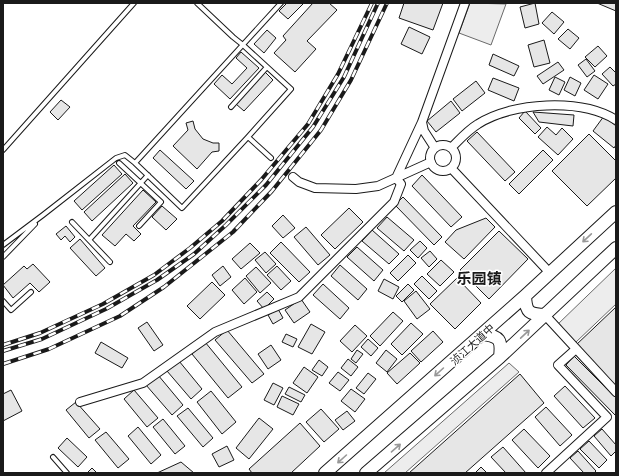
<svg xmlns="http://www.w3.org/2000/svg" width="619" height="476" viewBox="0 0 619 476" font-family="Manrope,'Noto Sans SC',sans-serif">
  <rect width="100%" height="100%" fill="#fff"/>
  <path fill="#ededed" stroke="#6a6a6a" d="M470,3l36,1 -15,41 -32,-12z
    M616,268v36l-41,39 -18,-18z
    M509,363l10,9 -114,101h-21z"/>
  <path fill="#e6e6e6" stroke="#1a1a1a" d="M287,3h17l-16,16 -9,-8z
    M313,3h16l8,7 -30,31 9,8 -21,23 -21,-19 12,-13 -3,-4z
    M404,3h39l-10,27 -34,-12z
    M535,3l4,21 -14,4 -5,-21z
    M597,3h19v8z
    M552,12l12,10 -10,12 -12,-11z
    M409,27l21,10 -8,17 -21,-10z
    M568,29l11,9 -9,11 -12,-10z
    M267,30l9,8 -12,15 -10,-9z
    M544,40l6,23 -16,4 -6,-22z
    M598,46l9,10 -12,11 -10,-10z
    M241,52l18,16 -29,31 -16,-15 8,-9 10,9 15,-16 -11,-10z
    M493,54l26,12 -5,10 -25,-11z
    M586,59l9,12 -8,6 -9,-12z
    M558,62l6,8 -21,14 -6,-8z
    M610,67l6,6v11l-3,2 -11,-12z
    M265,72l8,8 -29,31 -8,-7z
    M594,75l14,9 -10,15 -14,-9z
    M555,77l10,5 -6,13 -10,-5z
    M570,77l11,6 -6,13 -11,-6z
    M493,78l26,10 -5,13 -26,-11z
    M476,81l9,12 -23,18 -9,-12z
    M61,100l9,7 -12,13 -8,-8z
    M451,101l9,12 -24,19 -9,-11z
    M525,111l16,17 -6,6 -16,-16z
    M533,112l41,3 -1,11 -34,-4z
    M604,116l12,10v19l-2,3 -21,-17z
    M193,121l2,8 8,10 10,4h6v8l-7,1 -15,17 -24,-23 15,-16 -2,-7z
    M547,127l9,8 6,-7 11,11 -15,16 -20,-18z
    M477,132l38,40 -10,9 -38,-40z
    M589,134l27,27v17l-29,28 -35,-35z
    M160,150l34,31 -8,8 -33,-31z
    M543,150l10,10 -34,34 -10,-10z
    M114,165l8,9 -40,36 -8,-9z
    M125,174l8,9 -41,38 -8,-9z
    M422,175l40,42 -11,10 -39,-41z
    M143,190l13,12 -23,24 8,8 -7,7 -8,-7 -11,12 -13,-11z
    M403,197l39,40 -8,8 -39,-40z
    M162,206l15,13 -11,11 -14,-13z
    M349,208l14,14 -28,27 -14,-14z
    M283,215l12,13 -12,10 -11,-12z
    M387,217l27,23 -10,11 -27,-23z
    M486,218l9,9 -31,32 -19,-17 11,-12z
    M66,226l9,11 -5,5 -5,-6 -4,4 -5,-6z
    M306,227l24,28 -12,10 -24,-28z
    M372,230l27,24 -10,10 -27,-23z
    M499,231l29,28 -39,40 -29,-29z
    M80,239l25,29 -9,8 -26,-28z
    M420,241l7,7 -9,10 -8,-8z
    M281,242l29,30 -11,10 -29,-29z
    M250,243l10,10 -19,16 -9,-10z
    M357,247l26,23 -9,11 -27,-24z
    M430,251l7,8 -8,8 -8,-9z
    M265,252l11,12 -10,9 -11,-13z
    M408,255l8,8 -18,18 -8,-8z
    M441,260l13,12 -14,14 -13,-12z
    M33,264l17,18 -11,10 -9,-9 -17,15 -10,-13 21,-19 3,3z
    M340,265l27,24 -9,11 -27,-24z
    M223,266l8,11 -11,9 -8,-11z
    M277,266l14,15 -10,9 -14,-15z
    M256,267l15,16 -11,10 -14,-17z
    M422,276l15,15 -8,8 -15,-15z
    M245,278l12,14 -13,12 -12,-14z
    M457,278l24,25 -26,26 -25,-25z
    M384,279l15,8 -6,12 -15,-8z
    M212,282l13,13 -25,24 -13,-13z
    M323,284l26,24 -9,11 -27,-24z
    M408,284l6,6 -12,12 -6,-6z
    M416,291l14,18 -13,10 -13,-18z
    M267,292l7,7 -10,10 -7,-8z
    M301,299l9,13 -16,11 -9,-13z
    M616,307v80l-40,-42z
    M278,309l5,9 -10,6 -5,-9z
    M393,312l10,9 -23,25 -10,-10z
    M147,322l16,23 -9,6 -16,-23z
    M411,323l12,11 -21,21 -11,-11z
    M311,324l14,8 -13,22 -14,-7z
    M355,325l12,11 -15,16 -12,-11z
    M227,330l37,44 -12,9 -37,-43z
    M433,331l10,11 -22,20 -10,-11z
    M286,334l11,5 -4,8 -11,-5z
    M368,339l10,9 -7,8 -10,-9z
    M101,342l27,16 -6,10 -27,-15z
    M205,342l37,45 -14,11 -36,-44z
    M271,345l10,15 -13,9 -10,-15z
    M357,350l6,4 -7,9 -5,-4z
    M386,350l11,9 -10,13 -11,-9z
    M410,353l10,10 -23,21 -10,-11z
    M574,356l42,42v18l-50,-51z
    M348,359l10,8 -7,9 -10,-8z
    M319,360l9,7 -6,9 -10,-6z
    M179,361l23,28 -11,10 -24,-28z
    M304,367l14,10 -11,16 -14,-10z
    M338,372l11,8 -9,11 -11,-8z
    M368,373l8,6 -12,15 -8,-6z
    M520,374l24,29 -79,70h-56z
    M158,375l25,30 -11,10 -26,-30z
    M273,383l10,5 -9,17 -10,-5z
    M565,386l30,32 -12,10 -29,-32z
    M289,387l16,8 -4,7 -16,-8z
    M351,389l14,10 -10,13 -14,-11z
    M11,390l11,21 -19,10v-27z
    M134,390l24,28 -11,9 -23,-28z
    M211,391l25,31 -14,12 -25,-32z
    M282,396l17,8 -6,11 -16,-8z
    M76,402l24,27 -11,9 -23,-28z
    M546,407l26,28 -12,11 -25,-29z
    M188,408l25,30 -10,9 -26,-31z
    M321,409l18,20 -15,13 -18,-20z
    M347,411l8,10 -12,9 -8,-10z
    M259,418l14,11 -24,30 -13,-11z
    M163,419l22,27 -10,8 -22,-27z
    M300,423l20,23 -29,27h-39l-3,-4z
    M138,427l23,28 -10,9 -23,-28z
    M524,429l26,27 -12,12 -26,-28z
    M602,429l14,16v6l-5,5 -17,-20z
    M106,432l23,27 -11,9 -23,-28z
    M67,438l20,19 -9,10 -20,-19z
    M589,441l18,19 -8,8 -19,-19z
    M227,446l7,14 -15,7 -7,-13z
    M503,447l23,26h-20l-15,-16z
    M578,451l18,20 -2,2h-10l-14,-15z
    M181,462l13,11h-37z
    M481,467l6,6h-12z
    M92,468l5,5h-10z"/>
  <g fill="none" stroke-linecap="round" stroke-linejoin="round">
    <defs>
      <path id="lane" d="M197,3l36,34 10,8 48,44 -43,48 -66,71 -47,-45 146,-160
        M231,107l36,-40
        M248,137l23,21
        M3,150l131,-147
        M119,163l42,39 -22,24
        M72,222l38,40
        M89,240l59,-65
        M3,245l40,-30 73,-57 9,-3 10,8
        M3,257l32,-33
        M3,301l8,9 20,-18
        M53,457l14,16"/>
      <path id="street" d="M430 158a13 13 0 1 1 26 0a13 13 0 1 1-26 0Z
        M435,148l-11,-17 -2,-9 43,-119
        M451,148c8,-8 17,-18 27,-24 34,-22 103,-26 138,-4
        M451,168l99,105
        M293,177l6,5 16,6 41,1 22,-3 53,-24
        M545,315l71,77
        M80,402l63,-19 72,-51 84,-35 95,-95 7,-18 -5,-6 26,-56
        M546,473l61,-56 -49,-52 18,-16"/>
      <path id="primary" d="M525,296c1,17 4,18 20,19
        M482,334c18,2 20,6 18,23
        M325,473l200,-177 91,-84
        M366,473l134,-116 116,-109"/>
    </defs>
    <use href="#lane" stroke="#1a1a1a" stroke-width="6"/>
    <use href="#street" stroke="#1a1a1a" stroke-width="10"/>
    <use href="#primary" stroke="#1a1a1a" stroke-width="14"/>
    <use href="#lane" stroke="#fff" stroke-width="4"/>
    <use href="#street" stroke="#fff" stroke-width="8"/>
    <use href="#primary" stroke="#fff" stroke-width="12"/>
    <defs>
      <path id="rail" d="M3,345l37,-12 63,-29 51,-29 36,-27 32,-27 39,-41 47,-56 30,-50 34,-71
        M3,351l39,-12 64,-30 51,-29 37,-26 32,-29 40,-40 47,-58 31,-50 34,-74
        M3,364l46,-15 71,-33 44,-29 69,-55 39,-41 49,-61 30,-50 36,-77"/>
    </defs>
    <use href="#rail" stroke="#1a1a1a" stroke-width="4"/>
    <use href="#rail" stroke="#fff" stroke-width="2.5" stroke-dasharray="8" stroke-linecap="butt"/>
  </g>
  <defs><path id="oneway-shaft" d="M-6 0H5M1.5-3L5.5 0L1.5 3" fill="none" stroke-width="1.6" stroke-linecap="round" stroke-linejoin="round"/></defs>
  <g stroke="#989898">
    <use href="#oneway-shaft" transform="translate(587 238) rotate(137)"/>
    <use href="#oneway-shaft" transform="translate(525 334) rotate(-43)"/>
    <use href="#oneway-shaft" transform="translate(439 372) rotate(138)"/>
    <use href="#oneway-shaft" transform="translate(396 448) rotate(-41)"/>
    <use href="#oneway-shaft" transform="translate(342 459) rotate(138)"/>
  </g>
  <g text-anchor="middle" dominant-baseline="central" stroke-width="3" stroke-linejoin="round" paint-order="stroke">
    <g font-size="11" fill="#1a1a1a" stroke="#fff">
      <text transform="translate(472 344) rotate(-42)">浈江大道中</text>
    </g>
    <g font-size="15" font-weight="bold" fill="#1a1a1a" stroke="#fff">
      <text x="479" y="278">乐园镇</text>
    </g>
  </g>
  <rect width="619" height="476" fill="none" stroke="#1a1a1a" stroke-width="8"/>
</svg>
